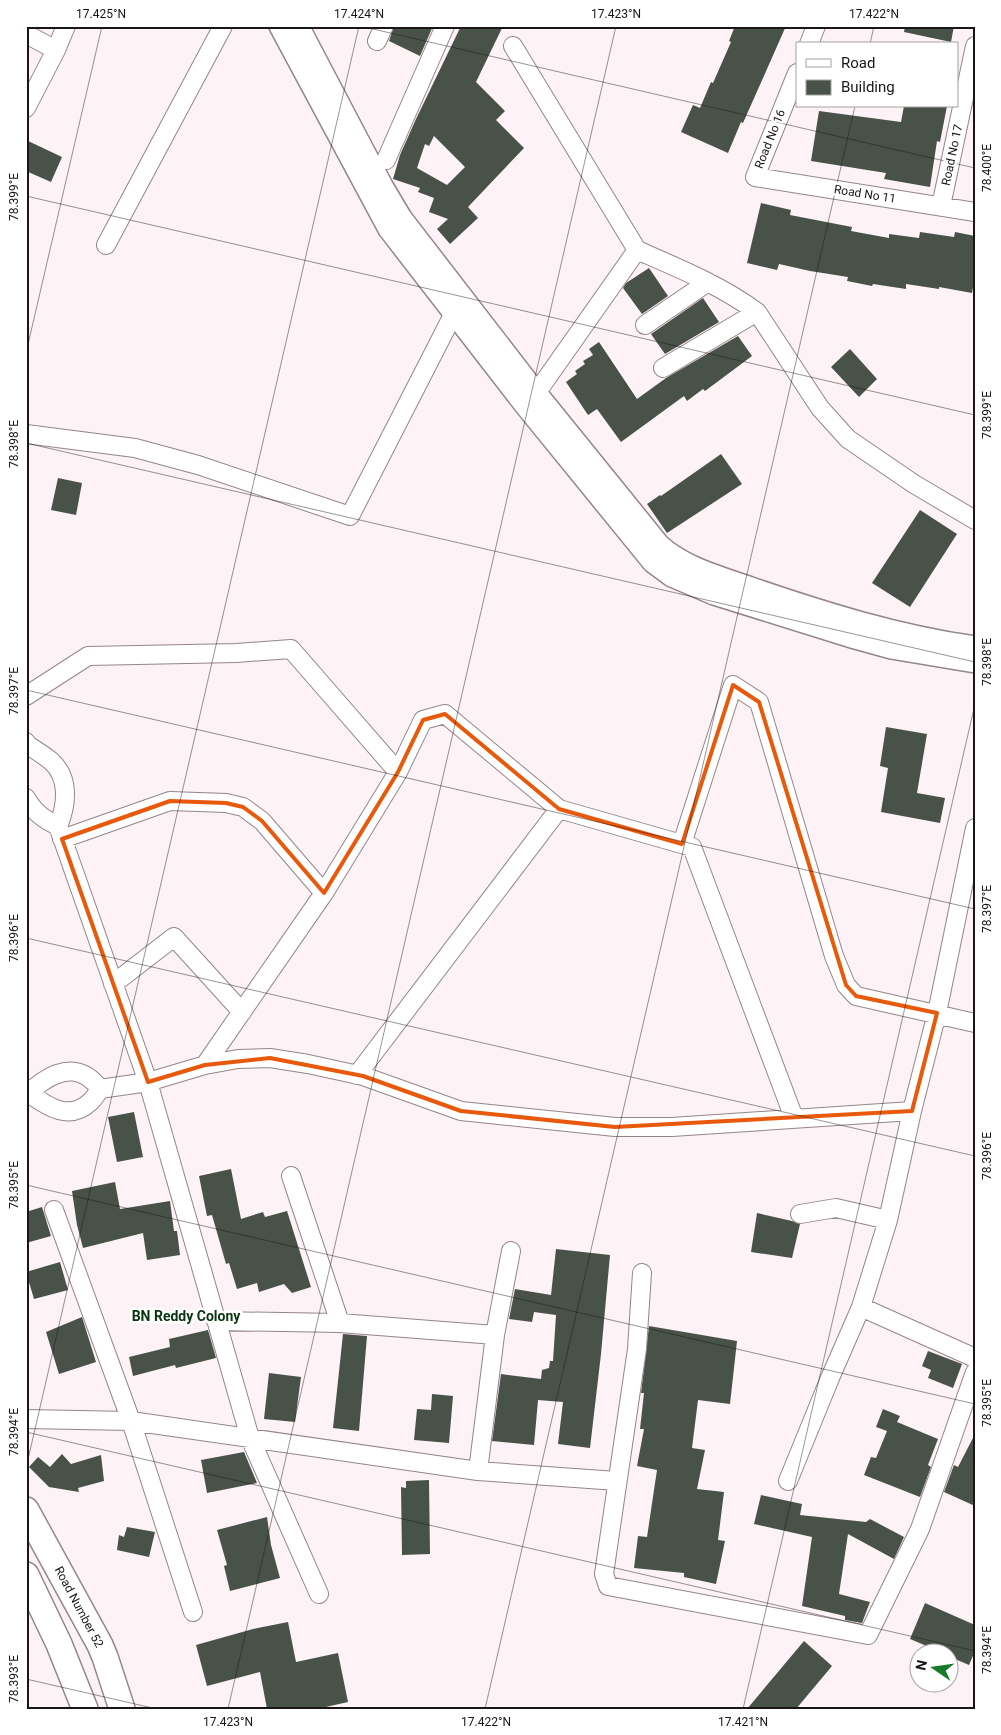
<svg xmlns="http://www.w3.org/2000/svg" width="1001" height="1735" viewBox="0 0 1001 1735" font-family="Roboto,sans-serif">
  <rect width="100%" height="100%" fill="#fdf2f5"/>
  <path fill="#485249" fill-rule="evenodd" d="M394,26h39l-13,30 -31,-15z
    M461,26h42l-27,56 29,29 -9,9 28,28 -56,59 10,11 -28,26 -13,-15 11,-10 -19,-7 5,-14 -16,-6 2,-4 -27,-9 7,-24 16,-36zM434,136l31,31 -18,18 -30,-17 8,-24 4,2z
    M735,26h51l-43,97 -2,-1 -13,31 -47,-21 12,-27 7,3 11,-26 2,1 18,-41 -2,-1z
    M905,26h49l-3,16 -47,-10z
    M904,106h43l-7,36 -3,-1 -7,46 -46,-8 2,-6 -75,-12 8,-50 82,11z
    M26,140l36,17 -11,25 -25,-11z
    M761,203l30,7 -1,5 62,12 -1,4 38,7v-4l30,4 1,-6 34,5 1,-5 20,4v40l-3,17 -33,-6v2l-33,-5v5l-33,-5 -1,2 -25,-5 1,-4 -38,-6 -31,-7 -2,6 -30,-7z
    M649,268l19,28 -26,18 -19,-26 3,-5z
    M703,298l16,24 -54,32 -14,-20z
    M738,336l14,20 -47,35 -2,-2 -16,12 -3,-5 -63,46 -24,-33 -9,6 -22,-33 11,-8 -2,-3 10,-7 -2,-3 10,-6 -4,-6 10,-7 38,57 29,-21z
    M850,349l27,30 -18,18 -28,-30z
    M721,454l21,30 -75,49 -20,-29 13,-9 1,1z
    M58,478l24,5 -6,32 -25,-5z
    M920,510l37,24 -47,73 -38,-24z
    M886,727l41,7 -10,59 28,5 -5,25 -59,-11 7,-44 -8,-2z
    M134,1112l9,45 -26,5 -9,-45z
    M231,1169l10,50 22,-7 2,5 22,-6 24,76 -19,6 -8,-9 -25,8 -2,-9 -20,6 -8,-26 -3,1 -14,-49 -5,1 -8,-40z
    M115,1182l5,27 50,-8 4,30h3l3,24 -33,5 -4,-27 -60,15 -6,-23 -5,-34z
    M42,1207l9,29 -25,7v-31z
    M757,1213l35,8 8,3 -8,34 -41,-6z
    M556,1249l54,6 -9,99 -11,94 -32,-4 5,-42 -25,-2 -4,45 -42,-4 9,-67 40,5 1,-9 7,-2 1,-7h3l3,-46 -22,-3 -2,10 -23,-3 6,-30 36,6z
    M60,1262l8,28 -34,9 -8,-27z
    M82,1317l14,45 -37,12 -13,-42z
    M649,1326l88,15 -7,63 -32,-4 -6,48 13,2 -8,39 27,3 -6,48 7,1 -9,43 -32,-7v-4l-50,-5 4,-32 9,1 10,-67 -20,-4 7,-37h-4l4,-36h-3z
    M208,1330l8,28 -40,10 -1,-3 -42,11 -4,-19 41,-10 -1,-8z
    M343,1334l24,2 -8,95 -26,-3z
    M928,1351l34,13 -9,24 -25,-10 3,-8 -9,-4z
    M269,1373l32,4 -6,45 -31,-3z
    M432,1394l21,2 -4,47 -35,-3 3,-31 14,1z
    M883,1409l17,7 -3,6 41,17 -10,26 3,2 -11,30 -56,-22 7,-18 5,1 11,-27 -11,-4z
    M975,1434v72l-31,-14 10,-27 4,2z
    M244,1452l13,31 -50,10 -6,-33z
    M62,1454l9,10 30,-9 3,26 -26,7 1,4 -30,-5 -20,-20 9,-10 12,10z
    M429,1480l1,74 -28,1 -1,-68 5,1v-7z
    M761,1495l41,9 -2,11 66,7 4,-3 34,18 -10,22 -46,-25 -9,60 31,8 -8,21 -17,-3v-4l-43,-10 10,-69 -58,-13z
    M267,1517l4,28 9,33 -50,13 -6,-25 3,-1 -10,-35z
    M127,1527l28,5 -6,25 -32,-7 2,-15 5,2z
    M925,1603l50,22v26l-6,14 -21,-9v-4h-7l-31,-13z
    M288,1622l8,40 42,-9 10,49 -31,7h-50l-7,-37 -53,14 -11,-41 57,-16z
    M804,1641l28,25 -36,43h-49z"/>
  <g fill="none" stroke-linecap="round" stroke-linejoin="round">
    <defs>
      <path id="minor" d="M26,34l30,16
        M377,41l7,-15
        M809,44l7,-18
        M513,46l124,204
        M797,73l-42,104 220,35
        M26,108l30,-58 10,-24
        M386,160l59,-134
        M941,206l34,-160
        M106,245l117,-219
        M645,325l63,-43
        M663,368l94,-56
        M530,402l107,-152c41,18 83,35 120,62l63,96 28,31 66,45 61,36
        M26,434l109,14 63,17 152,51 104,-203
        M26,696l62,-40 148,-3 55,-4 107,123
        M26,742l2,3c7,5 16,10 23,16 19,17 16,44 7,65l90,256 102,356 69,156
        M26,798c8,14 17,21 32,28
        M62,839l108,-38 56,2 17,4 19,14 62,72
        M682,844l51,-159 26,17 75,254 12,29 10,11 119,27
        M113,984l61,-47 68,75
        M205,1065l119,-172 74,-121 25,-52 22,-6 114,95 133,38 102,271
        M357,1075l202,-266
        M26,1093c6,-3 11,-7 16,-11 22,-15 42,-15 58,7
        M28,1093c19,13 41,29 62,9 4,-3 7,-9 10,-13l48,-7 57,-17 33,-6 32,-1 38,6 55,12 98,35 154,16h57l240,-16
        M291,1176l49,147
        M54,1210l77,211 62,191
        M800,1214l36,-6 52,12
        M642,1273l-5,76 -33,225 4,12 260,49 52,-106 55,-157
        M861,1307l114,51
        M216,1321l124,2 155,12
        M26,1419l105,2 347,50 139,10
        M478,1471l17,-136 16,-84
        M788,1481l42,-103 31,-71 27,-87 24,-109 25,-98 38,-185"/>
      <path id="tertiary" d="M280,26l109,203 137,177 127,156 19,14 42,18 141,44 36,10 84,14
        M298,26l84,160 19,32 135,175 123,152c25,23 61,32 92,43 73,25 147,48 224,59"/>
      <path id="secondary" d="M26,1510l74,135 5,12 17,52
        M26,1575l33,69 26,65"/>
    </defs>
    <use href="#minor" stroke="#948589" stroke-width="20"/>
    <use href="#tertiary" stroke="#948589" stroke-width="24"/>
    <use href="#secondary" stroke="#948589" stroke-width="28"/>
    <use href="#minor" stroke="#fff" stroke-width="18"/>
    <use href="#tertiary" stroke="#fff" stroke-width="21"/>
    <use href="#secondary" stroke="#fff" stroke-width="25"/>
  </g>
  <path fill="none" stroke="#e8590c" stroke-width="4" stroke-linejoin="round" d="M733,685l26,17 87,283 10,11 81,17 -25,98 -297,16 -154,-16 -98,-35 -93,-18 -65,7 -57,17 -86,-243 108,-38 56,2 17,4 19,14 62,72 74,-121 25,-52 22,-6 114,95 123,35z"/>
  <path fill="none" stroke="#1a1516" stroke-width="1" stroke-opacity="0.45" d="M360,26l615,142M870,44l4,-18M26,196l949,219M26,353l76,-327M26,443l949,219M26,690l949,219M26,938l949,218M26,1185l949,219M26,1432l949,219M26,1468l333,-1442M26,1679l131,30M228,1709l388,-1683M485,1709l370,-1603M743,1709l232,-1005"/>
  <g text-anchor="middle" dominant-baseline="central" stroke-width="5" stroke-linejoin="round" paint-order="stroke">
    <g font-size="12" fill="#1a1516" stroke="#fff">
      <text transform="translate(770 139) rotate(-68)">Road No 16</text>
      <text transform="translate(952 155) rotate(-78)">Road No 17</text>
      <text transform="translate(865 194) rotate(9)">Road No 11</text>
      <text transform="translate(79 1607) rotate(62)">Road Number 52</text>
    </g>
    <g font-size="14" font-weight="bold" fill="#08350f" stroke="#fff">
      <text x="186" y="1316">BN Reddy Colony</text>
    </g>
  </g>
  <rect width="1001" height="1735" fill="none" stroke="#ffffff" stroke-width="55"/>
  <rect x="796" y="42" width="162" height="65" fill="#ffffff" stroke="#a3a1a2"/>
  <rect x="806" y="59" width="25" height="8" fill="#ffffff" stroke="#a3a1a2"/>
  <text x="841" y="68" font-size="15" fill="#1a1516">Road</text>
  <rect x="806" y="80" width="25" height="15" fill="#485249" stroke="#a3a1a2"/>
  <text x="841" y="92" font-size="15" fill="#1a1516">Building</text>
  <g transform="translate(934 1668) rotate(283)"><circle r="24" fill="#ffffff" stroke="#a3a1a2"/>
  <path d="M0-4L9 19L0 12L-9 19Z" fill="#197a2b"/>
  <text y="-8" font-size="14" font-weight="bold" text-anchor="middle" fill="#1a1516">N</text>
  </g>
  <rect x="28" y="28" width="946" height="1680" fill="none" stroke="#1a1516" stroke-width="2"/>
  <g font-size="12" text-anchor="middle" fill="#1a1516">
    <text x="101" y="18">17.425°N</text>
    <text x="359" y="18">17.424°N</text>
    <text x="616" y="18">17.423°N</text>
    <text x="874" y="18">17.422°N</text>
    <text transform="translate(987 168) rotate(-90)" y="4">78.400°E</text>
    <text transform="translate(14 197) rotate(-90)" y="4">78.399°E</text>
    <text transform="translate(987 415) rotate(-90)" y="4">78.399°E</text>
    <text transform="translate(14 444) rotate(-90)" y="4">78.398°E</text>
    <text transform="translate(987 662) rotate(-90)" y="4">78.398°E</text>
    <text transform="translate(14 691) rotate(-90)" y="4">78.397°E</text>
    <text transform="translate(987 909) rotate(-90)" y="4">78.397°E</text>
    <text transform="translate(14 938) rotate(-90)" y="4">78.396°E</text>
    <text transform="translate(987 1156) rotate(-90)" y="4">78.396°E</text>
    <text transform="translate(14 1185) rotate(-90)" y="4">78.395°E</text>
    <text transform="translate(987 1403) rotate(-90)" y="4">78.395°E</text>
    <text transform="translate(14 1432) rotate(-90)" y="4">78.394°E</text>
    <text transform="translate(987 1650) rotate(-90)" y="4">78.394°E</text>
    <text transform="translate(14 1679) rotate(-90)" y="4">78.393°E</text>
    <text x="228" y="1726">17.423°N</text>
    <text x="486" y="1726">17.422°N</text>
    <text x="743" y="1726">17.421°N</text>
  </g>
</svg>
